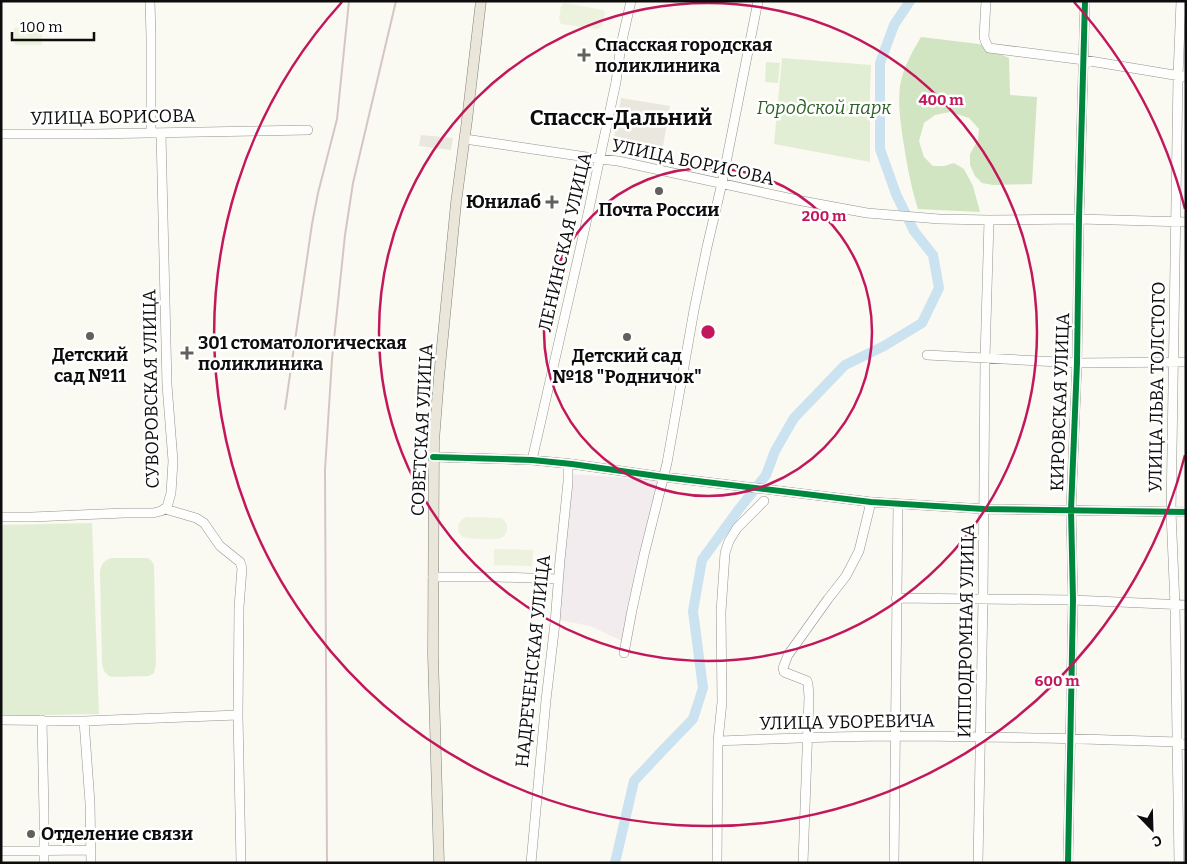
<svg xmlns="http://www.w3.org/2000/svg" width="1187" height="864" viewBox="0 0 1187 864" font-family="Bitter,serif">
  <rect width="100%" height="100%" fill="#faf9f2"/>
  <path fill="#f2ecee" d="M571,474l87,6 -36,161 -32,-15 -30,-6z"/>
  <path fill="#e2eed4" d="M782,58l89,7 -1,26v71l-96,-18z
    M766,62l14,1 -2,20 -13,-1z
    M92,523l7,191 -98,2v-191z
    M112,558h36l3,2 3,5 2,99 -2,9 -5,3 -37,1c-7,-2 -8,-6 -10,-13l-2,-92c1,-8 4,-12 12,-14z"/>
  <path fill="#d2e5c2" d="M921,37l58,7 30,14 1,37 27,2 -5,87 -39,1 -11,-2 -7,-7 -5,-11v-11l8,-14 1,-11 -10,-11 -19,-6 -15,3 -11,8 -5,18 5,16 9,9h11l10,-3 10,6 9,17 7,26 -62,-3c-8,-25 -12,-50 -16,-76 -2,-15 -4,-31 -2,-47 3,-18 12,-34 21,-49z"/>
  <path fill="#ecf2dd" d="M564,3l39,7 2,3 -3,13 -5,3 -36,-5 -2,-5 2,-13z
    M42,27v18h-27l-1,-17z
    M466,517l35,1c4,3 6,5 6,10 0,4 -2,8 -6,10 -6,2 -31,1 -38,-1 -8,-6 -6,-15 3,-20z
    M494,549l39,1 -1,16 -38,-1z"/>
  <path fill="#eae8de" d="M621,98l49,8 -8,46 -49,-8z
    M421,135l32,3 -2,12 -32,-4z"/>
  <g fill="none" stroke-linecap="round" stroke-linejoin="round">
    <path stroke="#cbe2f1" stroke-width="10" d="M615,863l19,-82 29,-31 30,-31 10,-31 -10,-77 9,-51 37,-51 27,-34 9,-24 19,-33 51,-53 39,-19 38,-23 17,-35 -6,-33 -19,-24 -18,-37 -16,-45v-86l14,-38 16,-24"/>
    <defs>
      <path id="minor" d="M150,1l1,36v96
        M986,1l-2,36 2,6 3,5 95,12 102,17
        M1,134h92l215,-4
        M465,139l135,20 18,2 184,40 65,12 72,6 50,1 90,-1 107,3
        M927,355l150,8 109,-1
        M433,457l99,3 40,4 92,13 207,25 113,7 202,3
        M532,460l54,-237 30,-141 5,-37 10,-44
        M165,509l31,9 8,5 16,23 20,16 2,6 -3,39 -1,108 3,148
        M1,517h31l92,-4h29l8,-2 6,-4 4,-14 2,-32 -6,-76 -6,-252
        M433,577h65l60,2
        M896,598l177,2 113,5
        M624,653l8,-43 12,-55 23,-92 27,-153 13,-63 15,-64 36,-182
        M1,720l83,1 6,82 1,60
        M42,720l2,93v50
        M84,721l154,-6
        M718,741c60,-2 119,-5 178,-5 94,0 188,3 281,6l9,3
        M1,851l90,-1
        M531,863l15,-163 9,-77 5,-63 8,-78v-19
        M717,863l1,-122 4,-39 -1,-90 4,-59 4,-12 8,-13 27,-27
        M803,863l6,-166 -1,-13 -1,-3 -23,-9 -1,-4 5,-13 40,-56 18,-23 13,-25 12,-49
        M894,863l4,-359
        M978,863l5,-264 2,-240 4,-139
        M1068,863l5,-263 -2,-90 6,-147 2,-144 6,-218
        M1179,863l-4,-258 -4,-93 7,-436 3,-75"/>
      <path id="major" d="M439,863l-6,-208 1,-214 5,-64 17,-174 11,-83 14,-119"/>
    </defs>
    <use href="#minor" stroke="#949390" stroke-width="10"/>
    <use href="#major" stroke="#81817d" stroke-width="11"/>
    <use href="#minor" stroke="#fefefd" stroke-width="9"/>
    <use href="#major" stroke="#eae7da" stroke-width="10"/>
    <path stroke="#d5c6c5" stroke-width="2" d="M285,409l27,-185 6,-31 19,-74 12,-118
      M327,863l-2,-393 7,-111 13,-124 8,-52 43,-182"/>
    <defs>
      <path id="cycleway" d="M433,457l99,3 40,4 92,13 207,25 113,7 202,3
        M1068,863l5,-263 -2,-90 6,-147 2,-144 6,-218"/>
    </defs>
    <use href="#cycleway" stroke="#fff" stroke-width="9"/>
    <use href="#cycleway" stroke="#00873e" stroke-width="6"/>
  </g>
  <g fill="none" stroke="#c2185b" stroke-width="2.5">
    <circle cx="708" cy="332" r="164"/>
    <circle cx="708" cy="332" r="329"/>
    <path d="M1185 455A493 493 0 1 1 342 2M1074 2A493 493 0 0 1 1185 209"/>
  </g>
  <g fill="#60605d" stroke="#fff" stroke-width="2">
    <path d="M581.5 47.5h5v5h5v5h-5v5h-5v-5h-5v-5h5z"/>
    <circle cx="659" cy="191" r="5"/>
    <path d="M549.5 194.5h5v5h5v5h-5v5h-5v-5h-5v-5h5z"/>
    <circle cx="90" cy="336" r="5"/>
    <circle cx="627" cy="337" r="5"/>
    <path d="M184.5 345.5h5v5h5v5h-5v5h-5v-5h-5v-5h5z"/>
    <circle cx="31" cy="834" r="5"/>
  </g>
  <g text-anchor="middle" dominant-baseline="central" stroke-width="5" stroke-linejoin="round" paint-order="stroke">
    <g font-size="18" font-weight="bold" fill="#0d0d0d" stroke="#fff" text-anchor="start">
      <text x="595" y="45">Спасская городская<tspan x="595" dy="21">поликлиника</tspan></text>
      <text x="541" y="202" text-anchor="end">Юнилаб</text>
      <text x="659" y="210" text-anchor="middle">Почта России</text>
      <text x="198" y="343">301 стоматологическая<tspan x="198" dy="21">поликлиника</tspan></text>
      <text x="90" y="355" text-anchor="middle">Детский<tspan x="90" dy="21">сад №11</tspan></text>
      <text x="627" y="356" text-anchor="middle">Детский сад<tspan x="627" dy="21">№18 "Родничок"</tspan></text>
      <text x="41" y="834">Отделение связи</text>
    </g>
    <g font-size="18" font-style="italic" fill="#2b6023" stroke="#fff">
      <text x="824" y="108">Городской парк</text>
    </g>
    <g font-size="18" fill="#0d0d0d" stroke="#fff">
      <text transform="translate(113 117) rotate(-1)">УЛИЦА БОРИСОВА</text>
      <text transform="translate(693 162) rotate(12)">УЛИЦА БОРИСОВА</text>
      <text transform="translate(565 242) rotate(-77)">ЛЕНИНСКАЯ УЛИЦА</text>
      <text transform="translate(1157 387) rotate(-89)">УЛИЦА ЛЬВА ТОЛСТОГО</text>
      <text transform="translate(151 389) rotate(-91)">СУВОРОВСКАЯ УЛИЦА</text>
      <text transform="translate(1060 402) rotate(-88)">КИРОВСКАЯ УЛИЦА</text>
      <text transform="translate(422 430) rotate(-87)">СОВЕТСКАЯ УЛИЦА</text>
      <text transform="translate(966 631) rotate(-89)">ИППОДРОМНАЯ УЛИЦА</text>
      <text transform="translate(533 661) rotate(-84)">НАДРЕЧЕНСКАЯ УЛИЦА</text>
      <text transform="translate(847 722) rotate(-1)">УЛИЦА УБОРЕВИЧА</text>
    </g>
    <g font-size="22" font-weight="bold" fill="#0d0d0d" stroke="#fff">
      <text x="621" y="117">Спасск-Дальний</text>
    </g>
  </g>
  <circle cx="708" cy="332" r="8" fill="#c2185b" stroke="#fff" stroke-width="2.5"/>
  <g font-size="15" text-anchor="middle" font-weight="bold" fill="#c2185b" stroke="#fff" stroke-width="5" stroke-linejoin="round" paint-order="stroke">
    <text x="941" y="105">400 m</text>
    <text x="824" y="221">200 m</text>
    <text x="1057" y="686">600 m</text>
  </g>
  <rect width="1187" height="864" fill="none" stroke="#0d0d0d" stroke-width="5"/>
  <g transform="translate(1152 829) rotate(157)" stroke="#ffffff" stroke-width="4" paint-order="stroke">
  <path d="M0-4L9 19L0 12L-9 19Z" fill="#0d0d0d"/>
  <text y="-8" font-size="14" font-weight="bold" text-anchor="middle" fill="#0d0d0d">С</text>
  </g>
  <path d="M12 32v8h82v-8" fill="none" stroke="#0d0d0d" stroke-width="2.5"/>
  <text x="20" y="32" font-size="15" fill="#0d0d0d" stroke="#ffffff" stroke-width="4" paint-order="stroke">100 m</text>
</svg>
